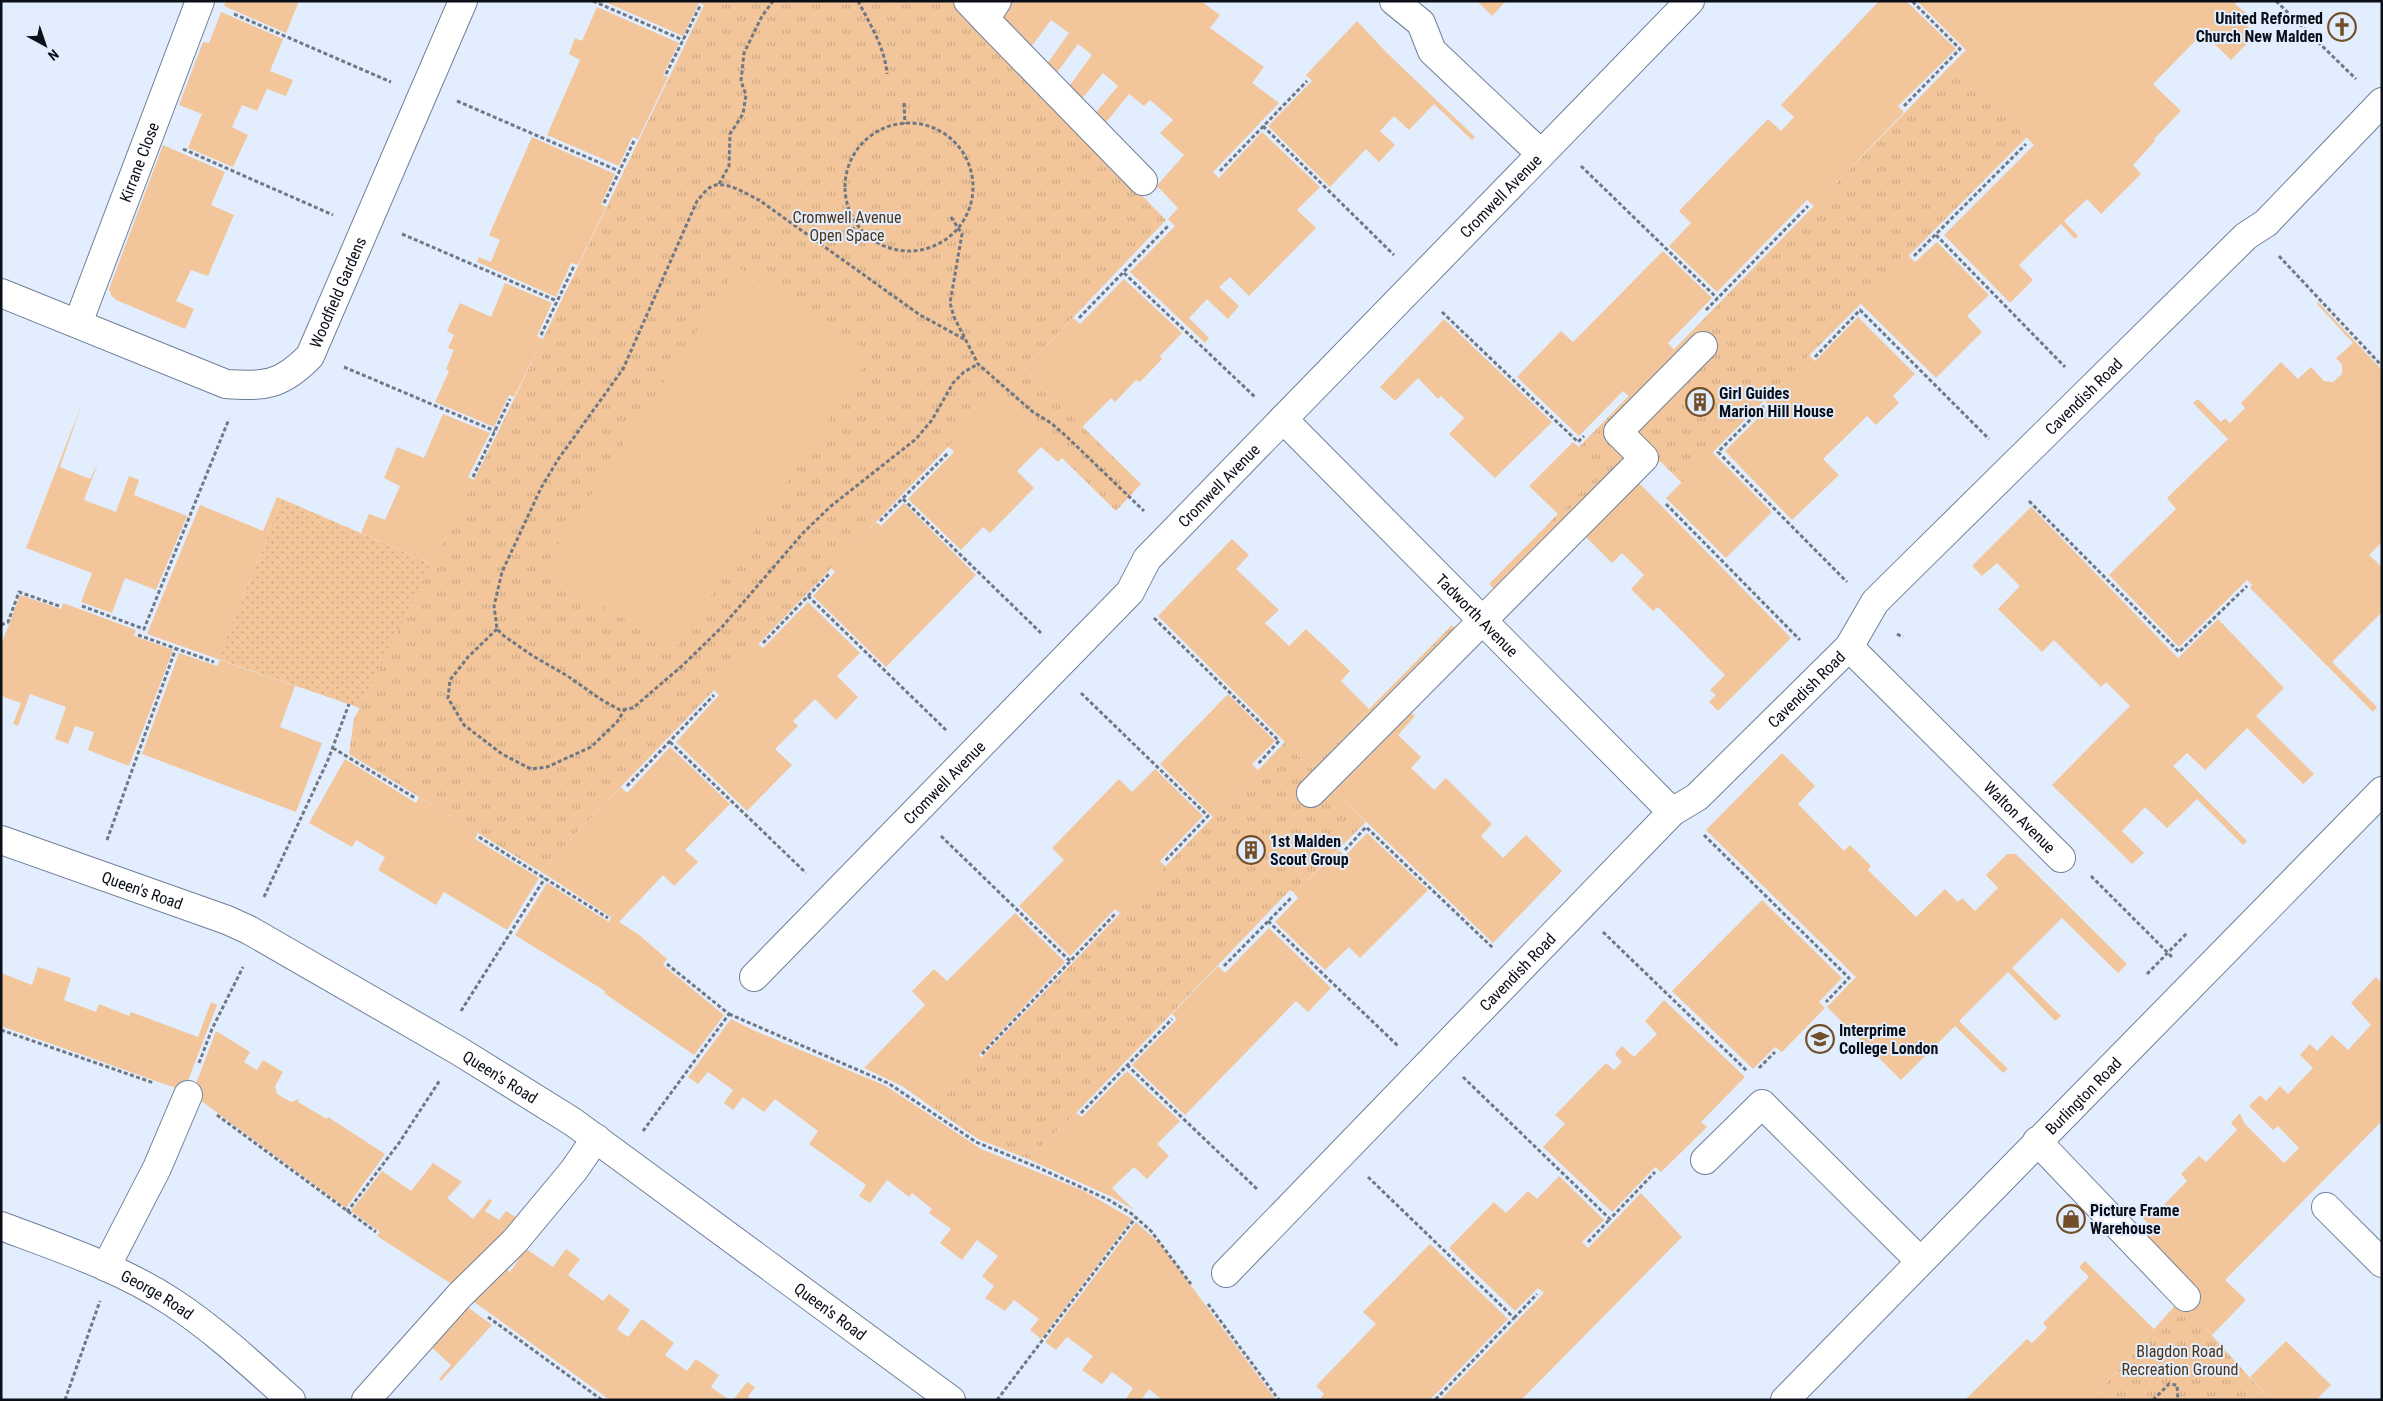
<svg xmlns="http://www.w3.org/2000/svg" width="2383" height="1401" viewBox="0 0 2383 1401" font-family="'Roboto Condensed',sans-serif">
  <defs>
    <pattern id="grass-dots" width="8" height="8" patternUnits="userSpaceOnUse" patternTransform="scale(1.25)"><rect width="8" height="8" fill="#f2c69a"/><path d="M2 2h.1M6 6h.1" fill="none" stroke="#cea984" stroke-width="1.8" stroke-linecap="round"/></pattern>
    <pattern id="park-tufts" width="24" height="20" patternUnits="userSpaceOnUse" patternTransform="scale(1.25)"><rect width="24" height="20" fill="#f2c69a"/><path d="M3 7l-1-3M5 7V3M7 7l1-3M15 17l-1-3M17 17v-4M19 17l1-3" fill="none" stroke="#cea984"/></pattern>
  </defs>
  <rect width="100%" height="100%" fill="#e2edfe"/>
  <path fill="url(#grass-dots)" d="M282,499l150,65 -72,144 -142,-49z"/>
  <path fill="url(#park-tufts)" d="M706,1h245l215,219 -142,149 117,115 -25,27 -118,-116 -458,476 -191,-117 5,-35 144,-287z
    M1954,62l73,75 -345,346 -22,-22 -21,21 -2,-2 -125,126 -23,-22 112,-114 -23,-22z
    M1452,625l22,22 -141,143 33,32 -72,71 -4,-3 -212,221 -50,48 -50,-20 -45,-31 352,-366 26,26z
    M2180,1300l90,100h-179z"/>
  <path fill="#f2c69a" d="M226,1h73l-13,32 -62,-27z
    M603,1h103l-2,4 -5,-2 -16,33z
    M1005,1h196l19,14 -10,13 54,39 -12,16 27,20 -66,69 6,6 43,-46 58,55 -23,23 19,18 -67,68 -19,-19 -11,10 20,19 -11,13 -21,-20 -18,19 20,20 -4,5 -75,-71 45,-46 -7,-7 10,-11 -20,-21 -13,12 39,-44 -24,-22 13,-13 -23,-20 -6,6 -15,-12 -25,31 -12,-8 26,-31 -15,-13 -22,27 -11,-15 22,-30 -14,-11 -23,31 -8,-11 22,-31 -18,-13 -26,35 -32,-37z
    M1477,1h29l-14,15z
    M1879,1h27l50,48 -58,57 6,6 -90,94 -7,-6 -90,92 -48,-46 22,-23 -12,-12 89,-92 13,12 13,-14 -13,-12z
    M1917,1h320l-2,3 12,10 -6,7 15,13 -25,26 -28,-27 -50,51 28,27 -27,28 1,2 -22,24 8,9 -40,40 -14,-15 -23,22 14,15 -3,3 -14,-15 -42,41 14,15 -23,23 -66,-68 90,-90 -80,-83 12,-12z
    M597,7l82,36 -16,32 5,2 -27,56 -3,6 -6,-2 -13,29 -72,-31 33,-75 -11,-6 6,-16 7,3z
    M221,12l62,27 -13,32 23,9 -7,16 -19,-7 -10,22 -15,-6 -10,22 16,8 -15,32 -45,-19 14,-34 -23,-9 24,-63 6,1z
    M1357,21l30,32 88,84 -3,3 -38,-36 -25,26 -15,-14 -14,15 15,14 -16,17 -13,-13 -36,38 -62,-61 44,-45 -6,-6z
    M532,137l83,37 -14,30 5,3 -28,58 -7,-2 -15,34 -79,-35 2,-5 12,5 9,-22 -11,-5z
    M163,145l62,27 -14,33 23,10 -26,61 -17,-6 -15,31 18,8 -9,20 -69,-29 -5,-5 -2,-6z
    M1937,242l52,53 -22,21 15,16 -46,46 -76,-75 48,-48 7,7z
    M1663,251l49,47 -44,45 6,7 -45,46 -6,-5 -44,45 -62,-59 44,-46 12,11z
    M738,267l134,87 -197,296 -133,-80z
    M1124,279l58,54 -22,23 2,3 -22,23 -4,-2 -21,22 -4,-4 -29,29 -58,-58 49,-51 7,6z
    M505,283l47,20 -15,33 6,3 -29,58 -5,-2 -15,32 -59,-25 14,-31 -3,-2 8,-19 -6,-2 6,-13 -7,-4 13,-28 31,14z
    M2318,302l64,68v172l-13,13 13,12v45l-50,50 45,45 -4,5 -123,-124 2,-3 -5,-5 -68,67 -70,-72 67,-66 -9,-11 61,-59 -35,-36 5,-4 23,23 4,-4 5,5 15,-15 -4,-5 40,-41 17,17 13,-12 13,14 9,1 9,-8v-9l-6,-7 17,-15 -36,-39z
    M1858,317l57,57 -22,22 6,7 -23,22 -9,-9 -44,43 16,16 -47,45 -67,-69 45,-45 -6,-6 45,-45 6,6z
    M1444,319l108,103 -57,56 -46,-44 15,-16 -23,-22 -3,3 -20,-21 -23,23 -15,-14z
    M998,394l64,64 -4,4 -17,-15 -24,24 17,17 -44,45 -7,-6 -22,23 -53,-51 46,-47 -6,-6z
    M83,401l-23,66 30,12 8,-16 -14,37 32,12 13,-36 10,4 -5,15 53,21 -31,74 -31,-12 -13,35 -31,-11 11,-29 -66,-25z
    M443,414l47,19 -22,44 6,3 -42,84 -71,-31 8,-19 16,6 15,-34 -16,-8 13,-31 27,11z
    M1573,442l31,27 -46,45 -29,-28z
    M1712,452l60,60 -46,46 -60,-60z
    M1636,480l155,158 -73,73 -9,-9 7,-7 -6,-5 15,-15 -67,-68 -5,4 -22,-22 13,-14 -22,-22 -10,10 -29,-29z
    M277,497l5,2 -64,160 -71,-25 53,-129 63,26z
    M904,503l72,72 -90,92 -73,-71 22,-24 -4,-4 45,-46 5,4z
    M2031,507l147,151 40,-39 66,69 -28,28 58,58 -11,10 -56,-56 -42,42 -18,-17 -14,13 74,75 -4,4 -46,-46 -30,29 -22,-21 -23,24 22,22 -12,11 -80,-79 78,-79 -24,-24 -5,5 -47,-47 -12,12 -44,-43 22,-23 -23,-23 -15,13 -10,-10z
    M1232,539l17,16 -13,14 43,41 -14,13 24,23 17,-17 44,42 -9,10 28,28 -58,59 -153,-152z
    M20,595l41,14 2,-6 73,27 -2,6 39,14 -44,116 -41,-16 6,-18 -19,-6 -7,18 -13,-5 11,-32 -36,-13 -12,32 -5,-2 8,-21 -20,-7v-51z
    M808,602l52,51 -23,23 21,21 -22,23 -21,-21 -22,22 5,5 -23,23 17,16 -45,46 -71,-69 43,-47 -5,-5 44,-46 5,4z
    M179,653l38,13 3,-6 75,26 -15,41 42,16 -26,69 -154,-58z
    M1228,694l47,47 -23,23 6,6 -45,47 -53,-53z
    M1410,712l5,4 -17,19 23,22 -10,11 23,22 12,-12 46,46 -11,12 22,22 23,-23 36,36 -69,72 -160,-153z
    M670,747l60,57 -45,46 13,12 -24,24 -11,-11 -44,47 19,12 29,25 -4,6 61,50 -30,40 -90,-62 1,-2 -90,-56 32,-52 62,39 2,-5 -71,-46 81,-84 6,6z
    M1782,753l33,33 -17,18 46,47 6,-6 21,21 -3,4 48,47 29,-28 13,13 4,-4 13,13 23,-23 -12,-13 21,-21h9l111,110 -9,9 -56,-55 -50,50 49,48 -6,5 -47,-49 -49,49 49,48 -5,4 -48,-47 -54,54 -74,-73 29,-30 -150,-147z
    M345,759l71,44 3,-6 59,36 -3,6 64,39 -32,52 -63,-38 -8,13 -58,-35 7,-13 -29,-17 -4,7 -43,-24z
    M1155,769l48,47 -43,45 6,6 -45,47 -6,-5 -45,47 -51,-50 45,-46 -12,-12 67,-69 13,13z
    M1367,833l61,57 -68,68 -11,-11 -24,23 -50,-48 23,-24 -4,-5 45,-43 6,6z
    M1762,900l80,78 -23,24 6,6 -43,44 -7,-5 -22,22 -81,-78z
    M1015,913l50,49 -86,93 3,3 -49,50 -31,-22 -38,-18 61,-63 -13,-14 22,-22 13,12z
    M1269,928l62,60 -23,24 -12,-11 -111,114 -53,-50 45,-46 -5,-5 46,-48 7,7z
    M38,967l33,11 -7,22 32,12 3,-8 30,12 2,-4 67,25 13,-35 6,3 -33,86 -183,-65v-53l31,12z
    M2376,977l6,6v138l-157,159 21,20 -34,35 -26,-28 -49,-67 14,-14 -9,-9 7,-6 5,4 33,-34 -6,-7 18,-18 7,6 31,-32 -6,-7 9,-10 4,10 40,40 15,-15 -21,-22 -5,4 -24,-24 11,-11 6,6 14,-15 8,8 25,-26 -13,-13 10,-11 7,7 15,-16 16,15 23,-25 -20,-22z
    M1664,1000l81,77 -44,45 6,5 -46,45 -6,-5 -43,45 -69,-65 22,-23 -10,-9 51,-52 8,7 8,-8 -7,-8 7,-8 12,11 23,-23 -12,-13z
    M731,1019l22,11 133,56 95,63 103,42 48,28 -91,120 -11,-9 9,-11 -25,-19 -9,11 -20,-13 9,-12 -12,-10 16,-20 -21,-16 -15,20 -22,-17 11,-14 -22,-16 3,-4 -20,-16 -3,4 -22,-17 -17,23 -11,-7 7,-11 -57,-41 9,-13 -43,-32 -11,13 -21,-15 -10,13 -9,-7 9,-13 -25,-18 -10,12 -10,-7z
    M216,1031l34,21 -6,10 13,8 6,-10 20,12 -8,14 2,8 14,8 8,-3 -1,3 29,17 1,-2 57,37 -39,54 -154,-114z
    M1127,1071l53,50 -23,23 12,12 -22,23 -13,-12 -22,21 22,22 -22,-13 -84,-38 48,-46 6,4z
    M433,1163l29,19 -15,16 26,21 16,-20 3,2 -7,10 14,9 7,-9 15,9 -68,65 -76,-49 3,-4 -29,-21 31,-40 29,20z
    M1559,1176l45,44 -22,22 6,6 53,-55 41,44 -161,163h-81l104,-107 -6,-5 -23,23 -66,-63 45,-46 12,11 22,-22 9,8z
    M1136,1222l24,22 116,156h-114l-13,-11 -8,11h-16l8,-12 -21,-16 -10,12 -20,-14 11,-14 -26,-19 -11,13 -11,-8z
    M1430,1244l78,75 -78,81h-111l5,-6 -8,-8 60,-62 -13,-12z
    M526,1249l27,18 13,-18 14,10 -12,16 35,26 6,-7 21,16 -13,19 11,8 14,-18 32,24 -9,12 22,16 9,-12 23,16 -8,12 18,13h-119l-140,-101 31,-34 9,7z
    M2085,1261l69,68 -63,71h-126l62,-61 5,4 15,-15 -4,-5 46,-46 -10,-10z
    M465,1305l27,20 -51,56 -2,-2 12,-14 -23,-21z
    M2286,1341l45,44 -15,15h-46l-20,-23z
    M747,1382l8,5 -7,10 4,3h-19z"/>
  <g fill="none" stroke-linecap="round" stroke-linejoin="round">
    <defs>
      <g id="minor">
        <path d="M968,1l17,18"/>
        <path d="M997,1l-12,18 158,162"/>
        <path d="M1394,1l27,22 11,28 108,102"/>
        <path id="s1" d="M1,293l225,91c39,3 56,1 84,-28l153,-355"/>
        <path id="s2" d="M78,323l122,-322"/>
        <path id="s3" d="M1283,419l389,393"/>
        <path id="s4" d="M1849,647l212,211"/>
        <path d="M1311,793l333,-335 -26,-26 85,-86"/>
        <path id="s5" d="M1,840l226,80 22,10 210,121 114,71 378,278"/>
        <path id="s6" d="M754,977l376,-385 17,-33 543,-558"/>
        <path d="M2037,1141l149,156"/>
        <path d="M1705,1160l57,-56 158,157"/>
        <path d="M2326,1207l56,56"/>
        <path id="s7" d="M1,1226c59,22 119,42 171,76 43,28 81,64 119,98"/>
        <path d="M106,1267l51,-99 31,-73"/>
        <path id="s8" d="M1226,1273l446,-461 25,-15 152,-150 26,-45 14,-14 357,-352 20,-13 116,-121"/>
        <path d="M366,1400l93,-104 56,-55 59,-71 22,-32"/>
      </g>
      <g id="major">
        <path id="s9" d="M1785,1400l597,-609"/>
      </g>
    </defs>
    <use href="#minor" stroke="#718099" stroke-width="30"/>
    <use href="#major" stroke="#718099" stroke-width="30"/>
    <path stroke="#707884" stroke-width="3" stroke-dasharray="4 2.5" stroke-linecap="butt" d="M593,1l90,39
      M858,1c12,23 27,47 29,73
      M2276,1l80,78
      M234,14l157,68
      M666,74l34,-68
      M457,101l162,70
      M904,103l1,21
      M1904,106l56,-57 -48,-48
      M845 187a64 64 0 1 1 128 0a64 64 0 1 1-128 0Z
      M1263,126l131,129
      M183,149l150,66
      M1581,166l136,132
      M1220,171l87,-90
      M719,184l10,-18 1,-32 13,-20 3,-19 -5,-14 3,-28 18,-37 11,-15
      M604,203l30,-62
      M951,217l11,17 -12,69 4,14 24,47 55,48 18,11 15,13 78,75
      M845,232l14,-6
      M402,234l155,67
      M1936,235l129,132
      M1914,256l112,-112
      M2279,256l103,110
      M1124,273l131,124
      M1706,310l102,-104
      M1442,312l136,130 6,-6
      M1079,318l90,-93
      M541,335l33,-69
      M964,339l-44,-24 -161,-115c-13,-6 -34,-21 -48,-13 -5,2 -10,10 -14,14l-74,168 -64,89 -18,30 -39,84 -8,34 3,23 7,7 29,20 33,19 36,25 18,10 13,-2 50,-43 39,-38 81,-94 28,-27 85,-67 16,-19 21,-37 11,-11 14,-8
      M1815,357l45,-47 129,129
      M344,367l151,64
      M1764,406l-46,46 129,130
      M473,477l37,-78
      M903,499l138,134
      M2029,501l150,151 68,-66
      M1666,504l134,136
      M880,521l69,-69
      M808,596l138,134
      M82,606l62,23 85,-210
      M1154,618l125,123 -22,24
      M1,625l7,-3 11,-30 40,14
      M497,629l-29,28 -18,23 -2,18 16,27 38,29 29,15 16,-2 44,-20 26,-25 8,-13
      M1897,634l6,3
      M138,635l76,27
      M763,643l67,-70
      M1081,693l127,123 -43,45
      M670,742l136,131
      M333,748l82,50
      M627,786l87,-91
      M1704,835l145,143 -23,24
      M941,836l129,125
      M479,837l129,81
      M107,840l69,-192
      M1345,850l21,-23 127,121
      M2091,876l81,81
      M264,897l64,-137 21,-56
      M1268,921l130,125
      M1603,932l145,140
      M1224,966l68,-69
      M2147,974l40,-41
      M461,1011l84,-133
      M729,1014l159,69 88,59 61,25 72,33 23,14 19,17 40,53
      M1,1030l153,53
      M982,1054l133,-140
      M199,1063l13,-34 31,-62
      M1127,1065l131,125
      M1759,1068l16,-16
      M1463,1077l147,142 45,-47
      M1081,1113l91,-94
      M217,1115l159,117
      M643,1131l86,-117 -62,-50
      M1368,1177l146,141 -79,82
      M347,1212l52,-69 41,-63
      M1588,1242l22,-23
      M1208,1304l71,96
      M488,1317l114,83
      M1514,1318l23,-24
      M65,1400l35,-99
      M997,1400l139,-183
      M2153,1400l16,-16 8,1 1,15"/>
    <use href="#minor" stroke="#fff" stroke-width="28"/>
    <use href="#major" stroke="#fff" stroke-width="28"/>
  </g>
  <defs>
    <symbol id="church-ring" viewBox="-11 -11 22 22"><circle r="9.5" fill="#e2edfe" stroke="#724f28" stroke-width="1.5"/><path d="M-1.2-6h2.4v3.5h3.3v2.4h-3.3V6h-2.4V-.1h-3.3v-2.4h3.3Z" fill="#724f28"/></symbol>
    <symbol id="building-ring" viewBox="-11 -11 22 22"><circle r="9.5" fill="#e2edfe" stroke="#724f28" stroke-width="1.5"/><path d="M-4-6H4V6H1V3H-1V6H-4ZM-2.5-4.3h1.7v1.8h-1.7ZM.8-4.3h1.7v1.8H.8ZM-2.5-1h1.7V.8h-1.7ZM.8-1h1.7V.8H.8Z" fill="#724f28"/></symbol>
    <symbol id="university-ring" viewBox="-11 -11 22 22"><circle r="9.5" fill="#e2edfe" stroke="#724f28" stroke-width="1.5"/><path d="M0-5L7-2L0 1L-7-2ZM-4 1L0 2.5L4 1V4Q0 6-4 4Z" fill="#724f28"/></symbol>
    <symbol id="shop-ring" viewBox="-11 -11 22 22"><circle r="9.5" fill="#e2edfe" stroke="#724f28" stroke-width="1.5"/><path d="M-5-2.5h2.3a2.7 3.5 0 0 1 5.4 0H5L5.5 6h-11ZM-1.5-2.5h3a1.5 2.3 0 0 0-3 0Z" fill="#724f28"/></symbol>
  </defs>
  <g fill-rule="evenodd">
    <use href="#church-ring" x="2326" y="11" width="32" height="32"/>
    <use href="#building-ring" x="1684" y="386" width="32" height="32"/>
    <use href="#building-ring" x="1235" y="834" width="32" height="32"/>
    <use href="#university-ring" x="1804" y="1023" width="32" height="32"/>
    <use href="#shop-ring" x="2055" y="1203" width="32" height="32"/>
  </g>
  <g text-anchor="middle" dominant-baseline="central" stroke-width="4" stroke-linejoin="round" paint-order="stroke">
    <g font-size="16" font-weight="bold" fill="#0a0f18" stroke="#e2edfe" text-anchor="start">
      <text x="2323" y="18" text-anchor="end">United Reformed<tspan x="2323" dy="18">Church New Malden</tspan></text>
      <text x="1719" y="393">Girl Guides<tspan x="1719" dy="18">Marion Hill House</tspan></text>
      <text x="1270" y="841">1st Malden<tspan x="1270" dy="18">Scout Group</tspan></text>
      <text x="1839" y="1030">Interprime<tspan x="1839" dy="18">College London</tspan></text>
      <text x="2090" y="1210">Picture Frame<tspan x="2090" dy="18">Warehouse</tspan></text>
    </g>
    <g font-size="16" fill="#0a0f18" stroke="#e2edfe">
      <text stroke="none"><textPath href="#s2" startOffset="172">Kirrane Close</textPath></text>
      <text stroke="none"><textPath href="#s6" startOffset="1082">Cromwell Avenue</textPath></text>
      <text stroke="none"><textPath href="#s1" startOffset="405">Woodfield Gardens</textPath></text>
      <text stroke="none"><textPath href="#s8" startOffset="1229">Cavendish Road</textPath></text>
      <text stroke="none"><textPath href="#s6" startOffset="678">Cromwell Avenue</textPath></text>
      <text stroke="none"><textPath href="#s3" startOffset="276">Tadworth Avenue</textPath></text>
      <text stroke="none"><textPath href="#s8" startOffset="824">Cavendish Road</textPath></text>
      <text stroke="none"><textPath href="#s6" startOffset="272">Cromwell Avenue</textPath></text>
      <text stroke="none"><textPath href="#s4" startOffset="241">Walton Avenue</textPath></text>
      <text stroke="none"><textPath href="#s5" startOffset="150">Queen's Road</textPath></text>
      <text stroke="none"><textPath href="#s8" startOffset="419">Cavendish Road</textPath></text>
      <text stroke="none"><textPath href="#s5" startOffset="555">Queen's Road</textPath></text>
      <text stroke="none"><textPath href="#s9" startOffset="426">Burlington Road</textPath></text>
      <text stroke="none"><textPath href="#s7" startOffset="171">George Road</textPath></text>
      <text stroke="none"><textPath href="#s5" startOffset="960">Queen's Road</textPath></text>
    </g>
    <g font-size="16" fill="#4c3317" stroke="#e2edfe">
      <text x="847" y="217">Cromwell Avenue<tspan x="847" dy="18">Open Space</tspan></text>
      <text x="2180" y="1351">Blagdon Road<tspan x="2180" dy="18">Recreation Ground</tspan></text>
    </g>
  </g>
  <rect width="2383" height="1401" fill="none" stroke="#0a0f18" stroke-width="5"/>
  <g transform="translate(45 45) rotate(140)" stroke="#e2edfe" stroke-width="4" paint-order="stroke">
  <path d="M0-4L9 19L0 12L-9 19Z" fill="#0a0f18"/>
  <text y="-8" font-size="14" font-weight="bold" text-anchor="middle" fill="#0a0f18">N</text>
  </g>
</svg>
